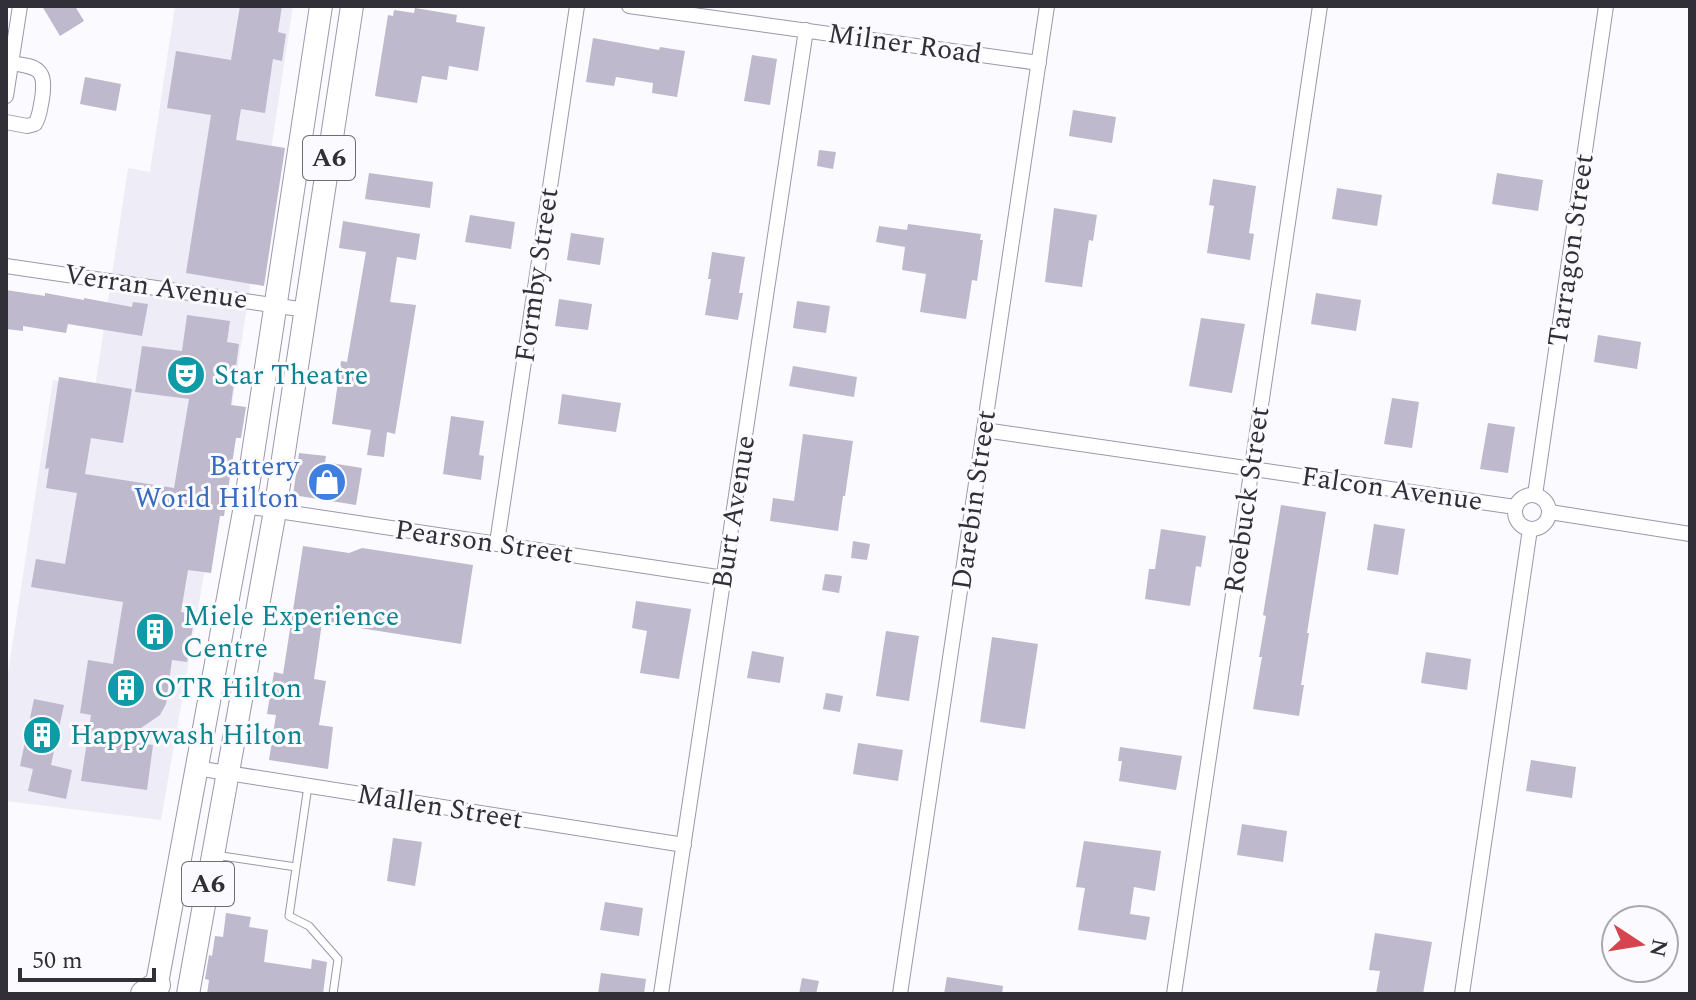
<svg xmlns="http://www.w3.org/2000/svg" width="1696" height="1000" viewBox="0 0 1696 1000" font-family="Spectral,serif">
  <rect width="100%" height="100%" fill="#fbfafe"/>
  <path fill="#eeecf7" d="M175,6h118l-73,477 -59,337 -155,-19v-115l47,-306 42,8 33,-220 22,4z"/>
  <path fill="#beb9cd" d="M42,6h33l9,15 -24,15z
    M240,6h42l-4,26 8,2 -4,27 -9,-2 -8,54 -24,-4 -5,31 49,8 -21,138 -78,-13 25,-158 -44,-7 9,-57 55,9z
    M415,8l42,7 -1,7 29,5 -7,44 -29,-5 -2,14 -25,-4 -5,27 -42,-7 13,-81 5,1 1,-6 20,3z
    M593,38l66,12 1,-3 25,4 -8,46 -25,-4 1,-10 -37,-6 -2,9 -28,-4z
    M752,55l25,4 -7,46 -26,-4z
    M85,77l36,7 -5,27 -36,-7z
    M1073,110l43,7 -4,26 -43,-7z
    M819,150l17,2 -3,17 -16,-3z
    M369,173l64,9 -3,26 -65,-9z
    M1497,173l46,7 -5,31 -46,-7z
    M1213,179l43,7 -7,47 5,1 -4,26 -43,-7 7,-47 -5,-1z
    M1337,188l45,7 -5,31 -45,-7z
    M1054,208l43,7 -4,26 -4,-1 -7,47 -37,-5z
    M470,215l45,7 -4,27 -46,-7z
    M343,221l77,13 -4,26 -19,-3 -7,45 26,3 -21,129 -8,-2 -3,25 -17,-2 4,-25 -39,-6 9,-63 6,1 19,-110 -27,-4z
    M908,224l73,10 -1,6h3l-6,41 -5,-1 -6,39 -46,-7 6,-38 -24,-4 3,-23 -29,-5 3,-16 28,4z
    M571,233l33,5 -4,27 -33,-5z
    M712,252l33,5 -6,36h4l-5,27 -33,-5 6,-36h-3z
    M6,290l39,6v-3l39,7v-2l48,9 1,-5 15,2 -6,32 -74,-12 -2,9 -43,-7v5l-17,-2z
    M1316,293l45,7 -5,31 -45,-7z
    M559,299l33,5 -4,26 -33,-4z
    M797,301l33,5 -4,27 -33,-5z
    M187,315l43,6 -3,21 12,2 -8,61 15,2 -5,31h-5l-12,78h-4l-9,57 -23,-3 -7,42 14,2 -8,48 -15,-2 -6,44 -6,11 -38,26 31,4 -6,45 -66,-9 10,-66 -11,-2 8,-53 25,4 10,-62 -92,-15 5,-28 29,5 12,-71 -31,-5 3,-20 -4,1 14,-92 73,12 -9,54 -32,-5 -6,36 89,14 15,-89 -54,-7 7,-46 40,5z
    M1201,318l44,6 -13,69 -43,-7z
    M1598,335l43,7 -4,27 -43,-7z
    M793,366l64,11 -3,20 -65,-11z
    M562,394l59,9 -5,29 -58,-8z
    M1392,398l27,4 -7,46 -28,-4z
    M451,416l33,5 -5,34 5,1 -3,24 -38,-6z
    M1488,423l27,4 -7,46 -28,-4z
    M803,434l50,7 -8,55h-2l-5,35 -68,-10 3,-23 21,3z
    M299,453l27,3 -1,6 37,6 -6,37 -63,-10z
    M1281,505l45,7 -19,121h2l-8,52h3l-5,31 -46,-7 9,-52h-3l7,-41 -3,-1z
    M1374,524l31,5 -7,46 -31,-5z
    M1161,529l45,7 -5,31 -5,-1 -6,40 -45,-7 4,-30h6z
    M853,541l17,3 -3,16 -16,-2z
    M303,546l46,7 13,-5 111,17 -12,79 -139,-22 -8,57 12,2 -7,44 14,2 -5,42 -59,-9 7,-45 -9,-1 7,-42 9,2z
    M825,574l17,2 -3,17 -17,-3z
    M636,601l55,8 -12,70 -39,-6 7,-42 -15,-3z
    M886,631l33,5 -10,65 -33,-5z
    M992,637l46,7 -13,85 -45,-7z
    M752,651l32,6 -4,26 -33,-5z
    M1426,652l45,7 -4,31 -46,-7z
    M826,693l17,3 -3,16 -17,-3z
    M34,699l30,6 -13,60 21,5 -6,29 -38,-8 5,-22 -13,-3z
    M858,743l45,7 -5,31 -45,-7z
    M1120,747l62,9 -6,34 -57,-9 3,-20h-4z
    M1531,760l45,7 -4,31 -46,-7z
    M1242,824l45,7 -4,31 -46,-7z
    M393,838l29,4 -7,44 -28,-5z
    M1084,841l77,10 -6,40 -21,-4 -4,27 20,3 -4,23 -68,-10 7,-42 -9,-1z
    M605,902l38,6 -4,28 -39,-6z
    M226,913l25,4 -2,10 19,3 -4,32 47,7 1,-10 15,3 -4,32h-116l2,-14 -4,-1 4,-24 3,1 3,-20 8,1z
    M1375,933l57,9 -9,52h-47l4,-23 -11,-1z
    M601,973l45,6 -2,15h-46z
    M947,977l56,9 -1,8h-58z
    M802,978l17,3 -3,13h-17z"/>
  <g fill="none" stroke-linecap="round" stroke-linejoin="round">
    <defs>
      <path id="lane" d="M308,786l-19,130 20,10 29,33 -5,35
        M215,855l81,12"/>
      <path id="street" d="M629,6l410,57
        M6,62c30,5 41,4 36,37 -2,9 -2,17 -7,25l-8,2 -21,-4
        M6,96l14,-90
        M6,266l300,44
        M984,430l531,77
        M1515 512a17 17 0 1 1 34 0a17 17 0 1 1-34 0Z
        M1535,495l71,-489
        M245,506l479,72
        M1550,512l140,22
        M497,543l80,-537
        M196,768l488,77
        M661,994l145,-964
        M900,994l147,-988
        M1174,994l146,-988
        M1462,994l68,-465"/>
      <path id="primary" d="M155,994l90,-488 76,-500
        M188,994l87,-483 77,-505"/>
      <path id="highway" d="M144,994l13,-9"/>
    </defs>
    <use href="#lane" stroke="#9c97ab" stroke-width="9"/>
    <use href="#street" stroke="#9c97ab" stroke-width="16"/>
    <use href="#primary" stroke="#9c97ab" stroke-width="24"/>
    <use href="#highway" stroke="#9c97ab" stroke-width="28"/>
    <use href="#lane" stroke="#fff" stroke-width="7"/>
    <use href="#street" stroke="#fff" stroke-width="14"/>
    <use href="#primary" stroke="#fff" stroke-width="22"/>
    <use href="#highway" stroke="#fff" stroke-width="26"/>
  </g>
  <defs>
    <symbol id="theatre-disc" viewBox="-11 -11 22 22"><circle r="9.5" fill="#0f9aa8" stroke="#fbfafe"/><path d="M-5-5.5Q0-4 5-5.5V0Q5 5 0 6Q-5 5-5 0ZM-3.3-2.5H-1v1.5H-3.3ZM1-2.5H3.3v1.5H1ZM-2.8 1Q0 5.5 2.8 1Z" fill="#fff"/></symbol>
    <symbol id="shop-disc" viewBox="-11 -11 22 22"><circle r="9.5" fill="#3f7fe0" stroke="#fbfafe"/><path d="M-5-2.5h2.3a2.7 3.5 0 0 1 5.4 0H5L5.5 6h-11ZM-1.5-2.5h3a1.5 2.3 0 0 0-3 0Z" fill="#fff"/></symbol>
    <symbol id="building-disc" viewBox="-11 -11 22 22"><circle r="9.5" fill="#0f9aa8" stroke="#fbfafe"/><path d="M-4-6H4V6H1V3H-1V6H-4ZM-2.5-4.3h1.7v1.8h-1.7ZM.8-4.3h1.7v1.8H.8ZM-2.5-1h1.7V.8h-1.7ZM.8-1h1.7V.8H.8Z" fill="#fff"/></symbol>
  </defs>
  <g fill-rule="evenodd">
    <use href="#theatre-disc" x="164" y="353" width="44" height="44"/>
    <use href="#shop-disc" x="305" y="460" width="44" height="44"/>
    <use href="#building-disc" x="133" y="610" width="44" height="44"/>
    <use href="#building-disc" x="104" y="666" width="44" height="44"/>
    <use href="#building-disc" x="20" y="713" width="44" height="44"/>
  </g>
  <g text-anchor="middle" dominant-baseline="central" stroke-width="6" stroke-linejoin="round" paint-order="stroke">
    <g fill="#fbfafe" stroke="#6e6c73" stroke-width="2">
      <rect x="303" y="136" width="52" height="44" rx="6"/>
      <rect x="182" y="862" width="52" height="44" rx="6"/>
    </g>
    <g font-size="26" font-weight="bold" fill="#312f37">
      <text x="329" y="158">A6</text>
      <text x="208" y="884">A6</text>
    </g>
    <g font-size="28" fill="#312f37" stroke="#fbfafe">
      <text transform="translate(905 44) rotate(8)">Milner Road</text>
      <text transform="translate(1571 250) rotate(-82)">Tarragon Street</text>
      <text transform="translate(537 275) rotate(-82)">Formby Street</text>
      <text transform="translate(156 287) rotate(8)">Verran Avenue</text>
      <text transform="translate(1392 489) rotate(8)">Falcon Avenue</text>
      <text transform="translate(974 500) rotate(-82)">Darebin Street</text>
      <text transform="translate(1247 500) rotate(-82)">Roebuck Street</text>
      <text transform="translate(734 512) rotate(-81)">Burt Avenue</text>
      <text transform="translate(484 542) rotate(8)">Pearson Street</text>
      <text transform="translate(440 807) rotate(9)">Mallen Street</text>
    </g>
    <g font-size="28" fill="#0d838f" stroke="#fbfafe" text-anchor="start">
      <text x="214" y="375">Star Theatre</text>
      <text x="183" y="616">Miele Experience<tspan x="183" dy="32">Centre</tspan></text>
      <text x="154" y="688">OTR Hilton</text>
      <text x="70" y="735">Happywash Hilton</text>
    </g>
    <g font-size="28" fill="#366cbe" stroke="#fbfafe" text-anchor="end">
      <text x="299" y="466">Battery<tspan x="299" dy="32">World Hilton</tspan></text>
    </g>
  </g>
  <rect width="1696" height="1000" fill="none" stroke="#312f37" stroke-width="16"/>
  <g transform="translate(1640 944) rotate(102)"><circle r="38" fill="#fbfafe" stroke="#aaa9ae" stroke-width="2"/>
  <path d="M0-6L14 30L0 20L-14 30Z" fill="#d6454f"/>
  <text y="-12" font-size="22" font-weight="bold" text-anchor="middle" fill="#312f37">N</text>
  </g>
  <path d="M20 968v12h134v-12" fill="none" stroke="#312f37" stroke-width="4"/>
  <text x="32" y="968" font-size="24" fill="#312f37" stroke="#fbfafe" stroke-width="6" paint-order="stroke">50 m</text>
</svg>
